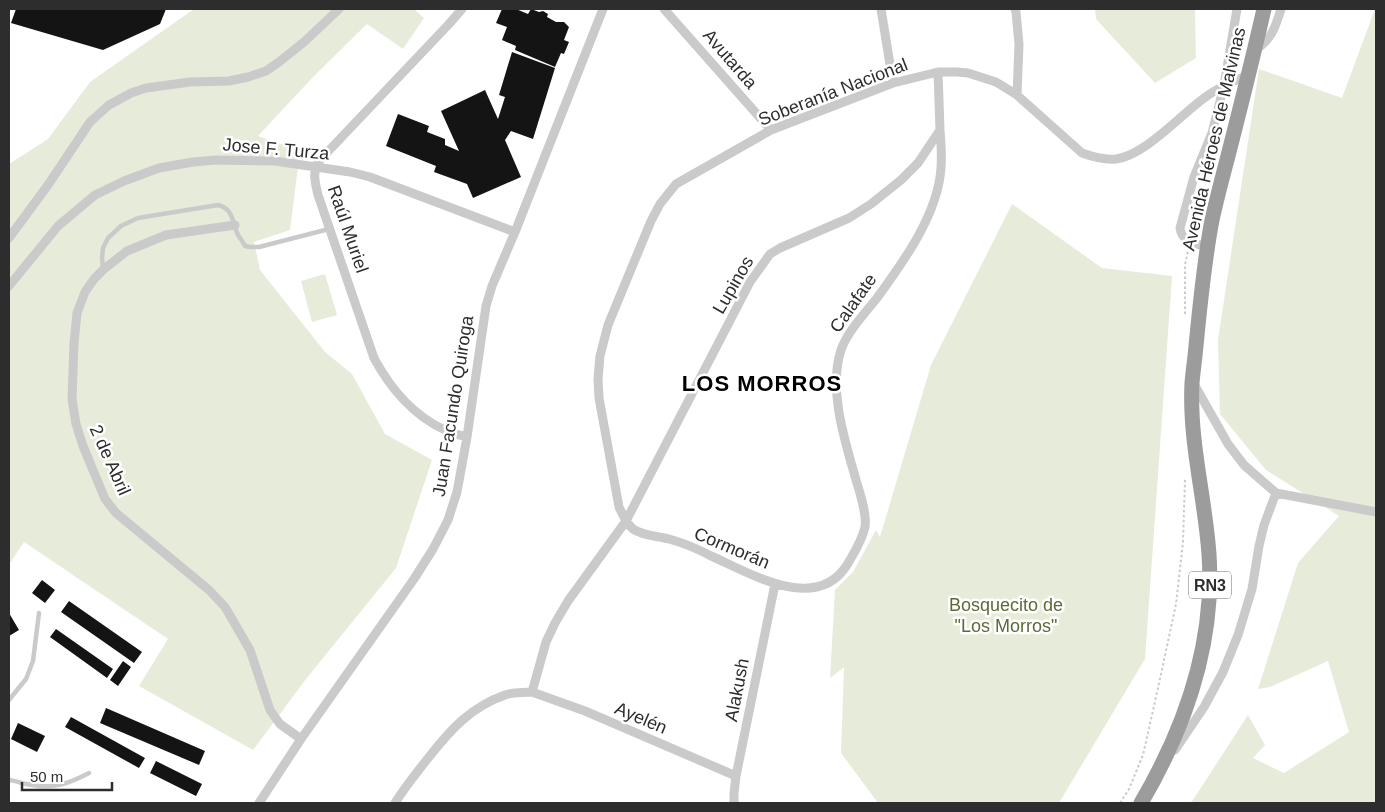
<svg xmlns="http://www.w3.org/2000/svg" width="1385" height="812" viewBox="0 0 1385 812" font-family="Arial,sans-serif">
  <rect width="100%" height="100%" fill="#fff"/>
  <path fill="#e6ecd9" d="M194,9h220l10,9 -21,31 -36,-25 -53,52 -56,60 42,15 -10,79 -36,12 6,28 65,82 27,22 33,60 47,26 -36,108 -90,111 -53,71 -114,-64 29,-47 -144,-97 -14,21 -1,-2v-397l39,-25 42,-57z
    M1095,9h100l1,49 -41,25 -59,-64z
    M1375,9h1v794h-185l57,-88 17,30 -12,13 31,15 65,-41 -21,-71 -58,26 -12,2 40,-126 41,-47 -73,-46 -46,-56 -2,-74 41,-271 83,29z
    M1012,204l90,64 70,8 -27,383 -86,144h-181l-37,-50 3,-86 -14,11 5,-88 18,-18 23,-42 4,7 51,-172z
    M325,274l12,41 -25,7 -11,-41z"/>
  <path fill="#141414" d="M16,9h150l-6,15 -57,26 -92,-27z
    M502,9h14l12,5 3,-5 8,3 4,-1 5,3 -1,3 9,5h8l5,5 -5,13 5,2 -5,12 -3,-1 -6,14 -40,-17 1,-4 -14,-6 5,-13 -11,-4z
    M512,52l43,16 -22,71 -22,-8 -6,9 16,37 -48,21 -6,-14 -33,-12 2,-6 -50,-20 12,-32 31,12 -2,6 18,7v6l14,6 -18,-40 44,-21 13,29 7,-22 -6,-2z
    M42,580l13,10 -10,13 -13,-10z
    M69,601l73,51 -8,11 -73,-51z
    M9,613l10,17 -10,6z
    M56,629l57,40 -6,9 -57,-41z
    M123,661l8,6 -13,19 -8,-6z
    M106,708l99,43 -6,14 -99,-42z
    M71,717l74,41 -6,10 -74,-41z
    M18,723l27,13 -8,16 -26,-13z
    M156,761l46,23 -6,12 -46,-23z"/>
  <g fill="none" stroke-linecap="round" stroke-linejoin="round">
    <path stroke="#cacaca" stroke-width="2" stroke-dasharray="2.5 2.5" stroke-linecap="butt" d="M1185,314v-49l3,-14
      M1120,803l9,-14 14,-34 15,-67 18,-84 7,-62 2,-63"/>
    <path stroke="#cacaca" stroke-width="4.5" d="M103,268l-1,-10 1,-10 5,-10 13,-12 17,-8 80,-13c16,4 14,17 20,30 2,3 5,7 7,11l5,1h9l70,-18
      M9,700l17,-21 7,-18 6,-48
      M9,780c8,1 15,4 23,5 22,4 38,-2 57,-12"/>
    <path stroke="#cacaca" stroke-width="9" d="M462,9l-13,15 -130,137c-7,12 -4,21 -1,34l56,163c16,30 40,58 71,72 7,4 15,5 22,7
      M664,9l107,121
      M881,9l12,74
      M1015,9l1,3 3,32 -2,51
      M1254,51c18,-12 21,-23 27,-42
      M940,130c1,12 2,25 1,38 -3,46 -37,93 -64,130 -12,15 -30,34 -36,52 -13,40 4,91 15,130 4,14 11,33 9,47 -3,14 -11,26 -18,38 -31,49 -97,8 -136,-9 -13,-7 -27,-13 -42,-17 -11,-3 -26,-3 -36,-10 -7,-6 -10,-14 -14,-22l-20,-109 -1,-19 2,-23 8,-31 43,-104 9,-17 16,-20 95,-54 122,-47 45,-11h19l11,1 28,9 21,13 65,58c11,4 22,7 34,6 30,-4 66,-46 91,-63 12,-9 27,-15 41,-21
      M235,225l-69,10 -39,16 -23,18 -10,10 -9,13 -8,21 -3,30 -2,56 4,25 7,22 22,53 11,14 93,77 16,17 25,43 20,60 10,14 21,15
      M9,238l39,-53 42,-63 19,-17 22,-12 15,-5 44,-6 39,-1 19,-4 18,-6 13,-9 25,-20 35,-33
      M1208,247c-13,-4 -26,-4 -28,-19l14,-51 18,-44 12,-48 13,-76
      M9,286l49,-60 37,-31 29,-14 35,-13 34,-6 23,-2 59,1 75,11 20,5 145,55
      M1194,384l34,60 16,21 32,28 100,19
      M532,692l53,19 151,65
      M1175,750l29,-43 19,-35 15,-37 14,-46 7,-43 5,-21 12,-32
      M259,803l42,-64 113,-160 19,-30 15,-29 9,-28 10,-55 19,-131 6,-20 23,-54 88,-223
      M395,803c10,-16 22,-31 34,-46 22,-28 42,-50 76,-62 8,-3 18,-2 27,-3l14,-50 9,-19 13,-22 58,-80 124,-239 20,-28 10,-6 69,-30 22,-14 30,-24 17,-17 22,-33 -2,-58
      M734,803v-10l2,-17 39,-192"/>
    <path stroke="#9c9c9c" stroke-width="15" d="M1141,803c44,-75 74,-160 68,-249 -4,-57 -20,-113 -17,-171 1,-12 3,-25 4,-37 4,-42 8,-84 16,-126 5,-23 11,-45 17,-68 12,-47 24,-95 35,-143"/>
  </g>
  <g text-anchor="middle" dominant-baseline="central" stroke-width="5" stroke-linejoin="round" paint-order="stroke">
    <rect fill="#fff" stroke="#6c6c6c" stroke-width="1" x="1189" y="571.5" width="42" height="27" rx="4"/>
    <g font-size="16" font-weight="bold" fill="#2d2d2d">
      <text x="1210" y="585">RN3</text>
    </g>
    <g font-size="18" fill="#2d2d2d" stroke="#fff">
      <text transform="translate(730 59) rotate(49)">Avutarda</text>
      <text transform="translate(833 92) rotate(-21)">Soberanía Nacional</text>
      <text transform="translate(1214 139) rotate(-77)">Avenida Héroes de Malvinas</text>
      <text transform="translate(276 149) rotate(5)">Jose F. Turza</text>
      <text transform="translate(348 229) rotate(71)">Raúl Muriel</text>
      <text transform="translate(733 285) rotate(-60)">Lupinos</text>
      <text transform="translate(853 303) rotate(-55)">Calafate</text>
      <text transform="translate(453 406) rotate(-81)">Juan Facundo Quiroga</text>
      <text transform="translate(110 460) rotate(66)">2 de Abril</text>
      <text transform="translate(732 548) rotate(23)">Cormorán</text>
      <text transform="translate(737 690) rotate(-79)">Alakush</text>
      <text transform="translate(641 718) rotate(23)">Ayelén</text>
    </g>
    <g font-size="18" fill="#586c37" stroke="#fff">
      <text x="1006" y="605">Bosquecito de<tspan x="1006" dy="21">"Los Morros"</tspan></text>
    </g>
    <g font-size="22" font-weight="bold" letter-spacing="1" fill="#000" stroke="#fff">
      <text x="762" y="383">LOS MORROS</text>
    </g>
  </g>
  <rect width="1385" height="812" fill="none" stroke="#2d2d2d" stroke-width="20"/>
  <path d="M22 782v8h90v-8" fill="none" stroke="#2d2d2d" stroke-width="2.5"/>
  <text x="30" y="782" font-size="15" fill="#2d2d2d" stroke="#ffffff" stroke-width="4" paint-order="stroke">50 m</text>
</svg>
